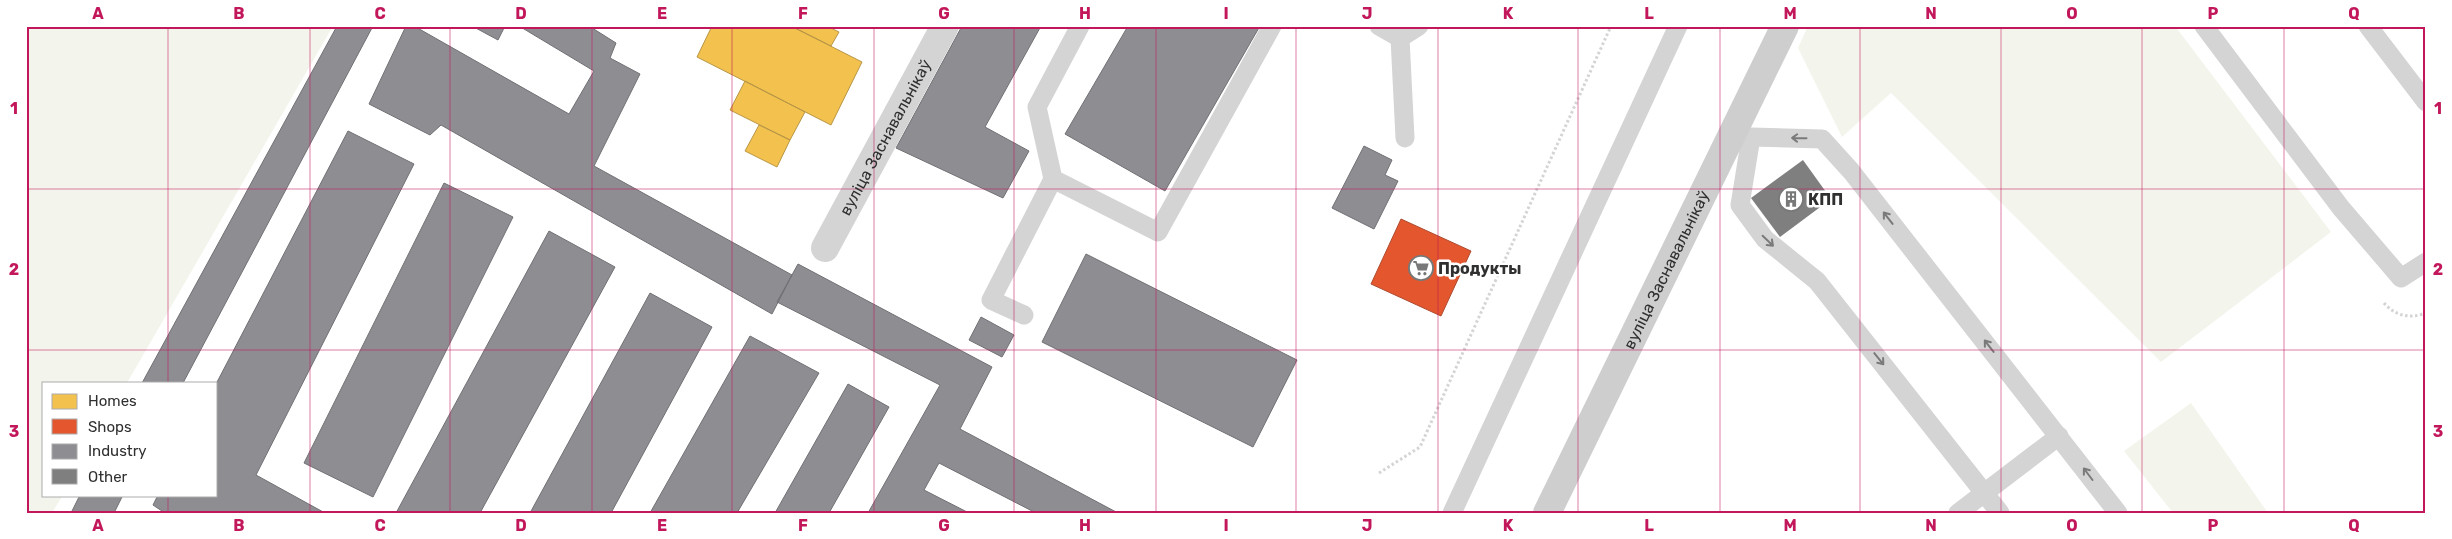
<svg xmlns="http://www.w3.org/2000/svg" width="2452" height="539" viewBox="0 0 2452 539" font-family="Rubik,sans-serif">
  <rect width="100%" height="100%" fill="#fff"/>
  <path fill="#f3f5ec" d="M26,26h307l-206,357h-83v112h19l-11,18h-26z
    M1808,26h367l156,206 -170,130 -270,-269 -49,44 -44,-89z
    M2191,403l77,110h-95l-49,-62z"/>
  <path fill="#f2c14e" stroke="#b89645" d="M712,26h79l71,36 -31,63 -134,-68z
    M791,26h36l12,6 -8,14z
    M745,81l60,31 -15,28 -60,-30z
    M759,125l31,15 -13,27 -32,-16z"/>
  <path fill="#e4572e" stroke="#ae4b2f" d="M1401,219l70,32 -30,65 -70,-32z"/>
  <path fill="#8d8d92" stroke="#717175" d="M337,26h36l-190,357h-41z
    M406,26h8l155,88 25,-43 -75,-45h70l27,17 -6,15 30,16 -46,92 198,109 -20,39 -331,-189 -11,10 -61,-31z
    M472,26h33l-7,14z
    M962,26h79l-56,101 44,24 -26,47 -107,-50z
    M1128,26h132l-95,165 -100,-57z
    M348,131l66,33 -158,311 69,38h-160l-12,-8 5,-10h58v-111z
    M1364,146l28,14 -7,15 13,6 -24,48 -42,-21z
    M444,183l69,34 -140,280 -69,-34z
    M549,231l66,36 -135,246h-84z
    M1086,254l211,106 -44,87 -211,-105z
    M798,264l194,103 -32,62 158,84h-82l-97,-50 -15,27 45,23h-101l72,-128 -163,-83z
    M650,293l62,34 -101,186h-81z
    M981,317l33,18 -12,22 -33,-17z
    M750,336l69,37 -82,140h-87z
    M848,384l41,23 -60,106h-54z
    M80,495h43l-9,18h-43z"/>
  <path fill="#7f7f7f" d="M1803,160l28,39 -51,38 -29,-39z"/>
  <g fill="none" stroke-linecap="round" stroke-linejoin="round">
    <path stroke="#d4d4d4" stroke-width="3" stroke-dasharray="2.5 2.5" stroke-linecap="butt" d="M2384,303c11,13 26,16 42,10
      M1379,473l41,-26 191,-421"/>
    <path stroke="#d4d4d4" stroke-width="19" d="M1080,26l-43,81 16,72 105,53 114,-206
      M1379,26l21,12
      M2204,26l137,182 60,70 25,-16
      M2368,26l58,76
      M1405,138l-5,-100 19,-12
      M1024,315l-33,-15 62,-121
      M1452,513l226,-487
      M1958,513l101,-77
      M2000,513l-183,-232 -52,-42 -25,-34 11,-68 71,2 29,32 267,342"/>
    <path stroke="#d4d4d4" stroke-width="28" id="s1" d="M825,248l120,-222"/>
    <path stroke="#cecece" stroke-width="28" id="s2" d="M1547,513l238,-487"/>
  </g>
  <defs><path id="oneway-shaft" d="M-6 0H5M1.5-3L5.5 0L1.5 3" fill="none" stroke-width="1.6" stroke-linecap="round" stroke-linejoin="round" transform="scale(1.25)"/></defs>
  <g stroke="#7a7a7a">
    <use href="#oneway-shaft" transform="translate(1799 138) rotate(-179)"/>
    <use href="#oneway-shaft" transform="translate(1888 218) rotate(-128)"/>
    <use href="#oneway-shaft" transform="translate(1768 241) rotate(44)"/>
    <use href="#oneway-shaft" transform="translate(1989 346) rotate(-128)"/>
    <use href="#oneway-shaft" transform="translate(1879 359) rotate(51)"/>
    <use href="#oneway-shaft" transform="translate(2088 474) rotate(-127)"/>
  </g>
  <path fill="none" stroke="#c2185b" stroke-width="1" stroke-opacity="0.55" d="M168,26v357M310,26v487M450,26v487M592,26v487M732,26v487M874,26v487M1014,26v487M1156,26v487M1296,26v487M1438,26v487M1578,26v487M1720,26v487M1860,26v487M2001,26v487M2142,26v487M2284,26v487M26,189h2400M26,350h2400M168,495v18"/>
  <defs>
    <symbol id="building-ring" viewBox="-11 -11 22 22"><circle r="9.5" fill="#fff" stroke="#787878" stroke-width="1.5"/><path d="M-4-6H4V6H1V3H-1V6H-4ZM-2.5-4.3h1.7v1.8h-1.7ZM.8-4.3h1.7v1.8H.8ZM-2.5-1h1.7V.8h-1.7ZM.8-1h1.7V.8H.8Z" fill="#787878"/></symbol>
    <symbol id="supermarket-ring" viewBox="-11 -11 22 22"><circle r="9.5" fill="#fff" stroke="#787878" stroke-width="1.5"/><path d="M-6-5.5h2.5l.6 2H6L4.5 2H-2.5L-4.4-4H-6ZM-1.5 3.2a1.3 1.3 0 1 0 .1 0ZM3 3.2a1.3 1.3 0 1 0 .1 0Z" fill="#787878"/></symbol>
  </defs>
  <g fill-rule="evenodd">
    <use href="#building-ring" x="1777" y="185" width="28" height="28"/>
    <use href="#supermarket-ring" x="1407" y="254" width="28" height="28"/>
  </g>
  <g text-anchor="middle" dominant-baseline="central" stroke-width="5" stroke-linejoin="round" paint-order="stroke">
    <g font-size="16" fill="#303030" stroke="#fff">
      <text stroke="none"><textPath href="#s1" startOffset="126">вуліца Заснавальнікаў</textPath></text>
      <text stroke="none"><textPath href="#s2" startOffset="271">вуліца Заснавальнікаў</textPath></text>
    </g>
    <g font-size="16" font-weight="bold" fill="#303030" stroke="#fff" text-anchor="start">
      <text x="1808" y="199">КПП</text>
      <text x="1438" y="268">Продукты</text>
    </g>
  </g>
  <rect width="2452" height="539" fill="none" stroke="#ffffff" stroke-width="55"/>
  <rect x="42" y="382" width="175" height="115" fill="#ffffff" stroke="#acacac"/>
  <rect x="52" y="394" width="25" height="15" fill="#f2c14e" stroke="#acacac"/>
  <text x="88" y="406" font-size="15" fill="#303030">Homes</text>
  <rect x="52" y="419" width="25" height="15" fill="#e4572e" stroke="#acacac"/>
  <text x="88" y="432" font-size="15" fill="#303030">Shops</text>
  <rect x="52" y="444" width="25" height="15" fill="#8d8d92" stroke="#acacac"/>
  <text x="88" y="456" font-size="15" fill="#303030">Industry</text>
  <rect x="52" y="469" width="25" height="15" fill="#7f7f7f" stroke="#acacac"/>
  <text x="88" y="482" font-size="15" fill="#303030">Other</text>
  <rect x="28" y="28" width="2396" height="484" fill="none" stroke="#c2185b" stroke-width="2"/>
  <g font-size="16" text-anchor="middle" font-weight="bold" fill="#c2185b">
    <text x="98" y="19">A</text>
    <text x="239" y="19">B</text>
    <text x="380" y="19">C</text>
    <text x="521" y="19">D</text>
    <text x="662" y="19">E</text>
    <text x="803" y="19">F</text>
    <text x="944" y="19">G</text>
    <text x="1085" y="19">H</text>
    <text x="1226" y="19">I</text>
    <text x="1367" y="19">J</text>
    <text x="1508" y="19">K</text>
    <text x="1649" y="19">L</text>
    <text x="1790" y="19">M</text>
    <text x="1931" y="19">N</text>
    <text x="2072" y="19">O</text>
    <text x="2213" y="19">P</text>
    <text x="2354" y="19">Q</text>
    <text x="14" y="114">1</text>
    <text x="2438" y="114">1</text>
    <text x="14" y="275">2</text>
    <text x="2438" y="275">2</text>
    <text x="14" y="437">3</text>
    <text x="2438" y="437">3</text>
    <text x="98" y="531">A</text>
    <text x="239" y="531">B</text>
    <text x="380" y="531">C</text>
    <text x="521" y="531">D</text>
    <text x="662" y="531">E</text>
    <text x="803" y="531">F</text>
    <text x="944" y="531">G</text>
    <text x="1085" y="531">H</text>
    <text x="1226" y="531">I</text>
    <text x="1367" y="531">J</text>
    <text x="1508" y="531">K</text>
    <text x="1649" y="531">L</text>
    <text x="1790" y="531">M</text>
    <text x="1931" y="531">N</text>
    <text x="2072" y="531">O</text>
    <text x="2213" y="531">P</text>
    <text x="2354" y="531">Q</text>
  </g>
</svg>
